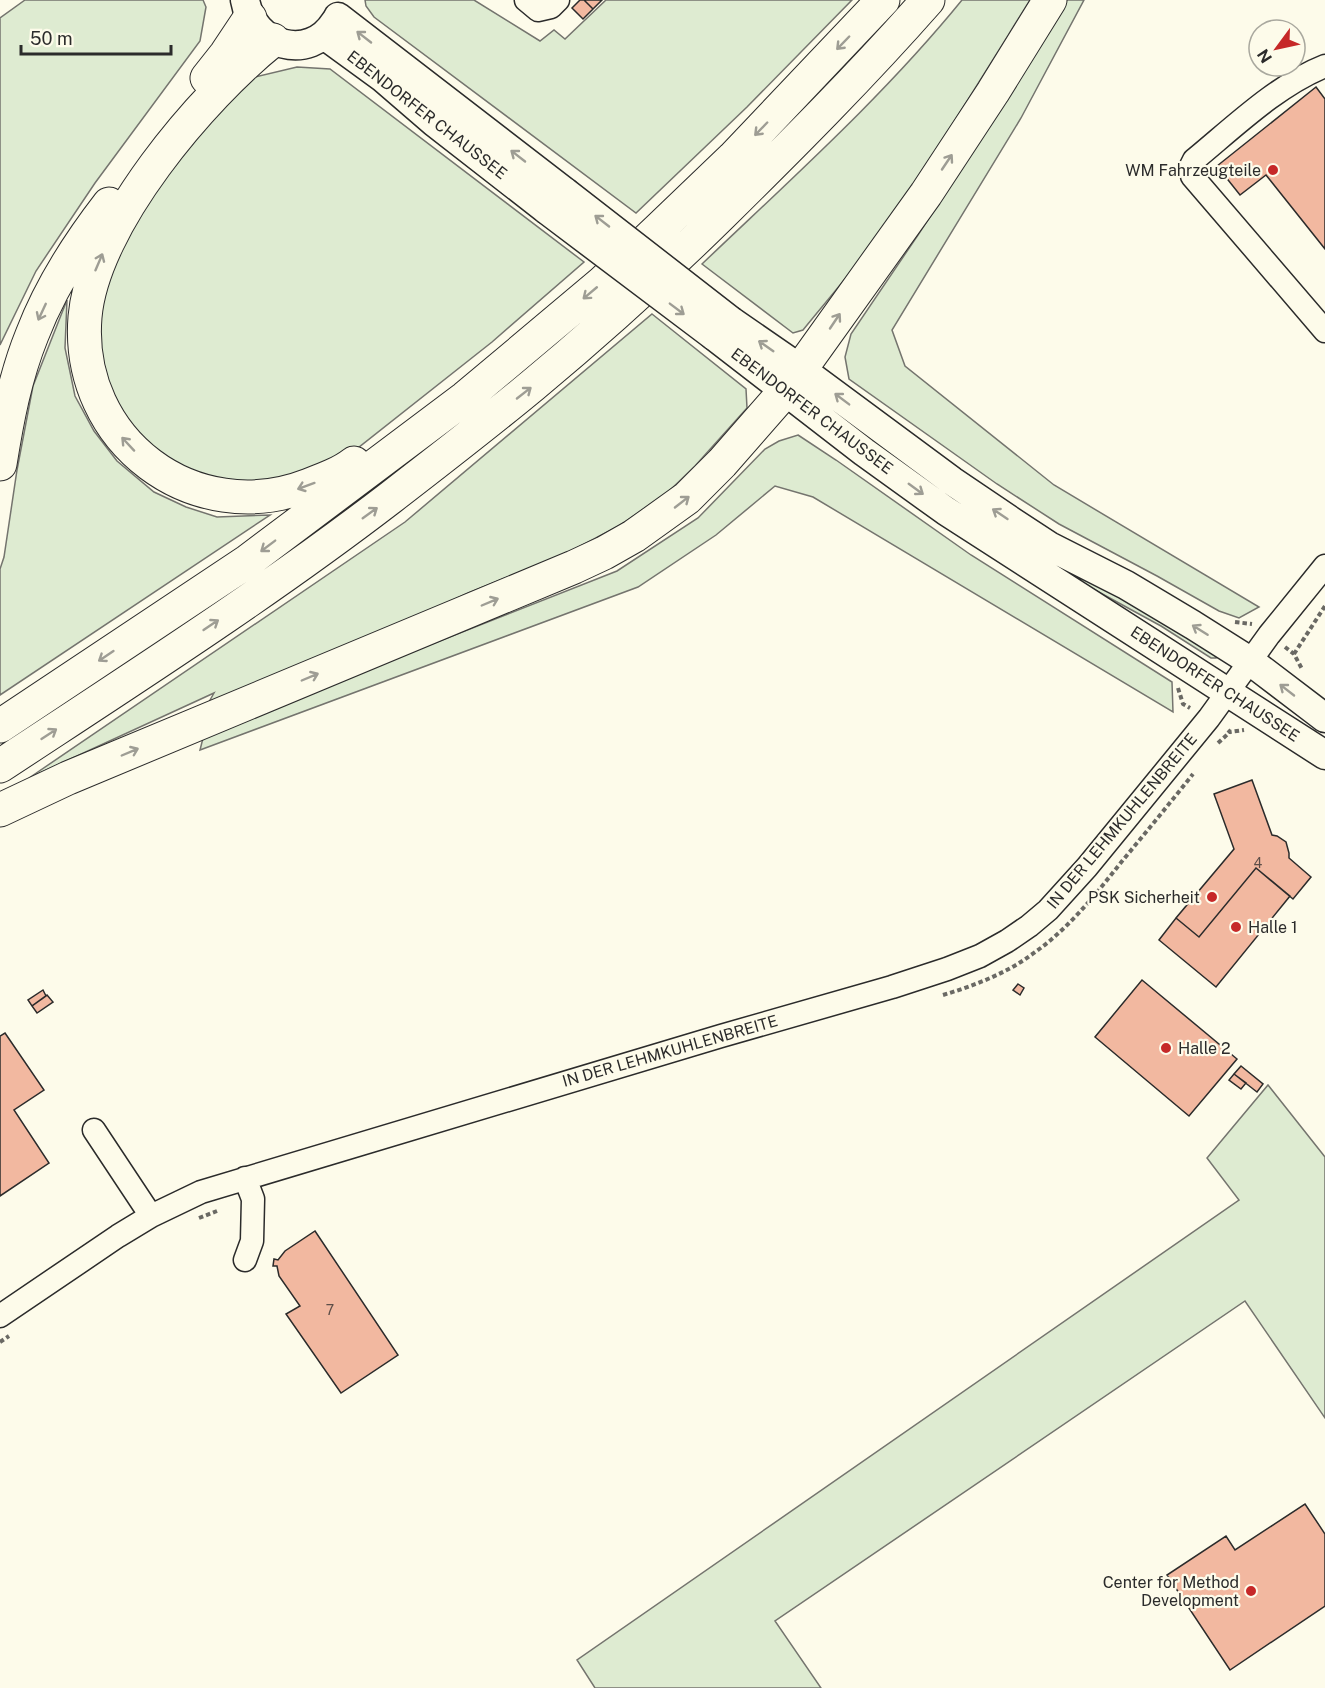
<svg xmlns="http://www.w3.org/2000/svg" width="1325" height="1688" viewBox="0 0 1325 1688" font-family="'Public Sans',sans-serif">
  <rect width="100%" height="100%" fill="#fdfbea"/>
  <path fill="#deebd1" stroke="#74746e" stroke-width="1.5" d="M25,0h178l3,7 -6,34 -105,142 -59,88 -36,74v-327z
    M365,0h109l66,41 14,-11 11,9 41,-39h246l-105,107 -111,106 -262,-196 -8,-11z
    M962,0h68c-53,85 -105,171 -164,252 -20,27 -42,52 -63,78l-10,3 -91,-69c89,-85 182,-168 260,-264z
    M1064,0h20l-63,118 -129,212 13,36 149,119 205,122 -20,11 -20,-7 -62,-35 -98,-52 -62,-40 -148,-105 -4,-22 6,-23 67,-99 100,-154z
    M297,67l33,2 254,193 -92,80 -133,105 -46,25 -38,11 -73,-4 -48,-26 -45,-54 -14,-73 25,-84 72,-102 59,-62z
    M67,300l-2,48 10,48 19,35 23,30 37,31 32,15 31,10 53,-2 -270,180v-126l4,-12 13,-87 16,-84z
    M652,314l94,75 1,19 -52,58 -30,29 -48,32 -50,26 -99,40 -55,26 -208,90 9,-16 -185,85 376,-256z
    M831,403l385,251v4h-5l-50,-32 -132,-72 -203,-144z
    M798,435l38,25 135,95 201,127 1,30 -360,-215 -38,-11 -59,49 -78,52 -438,163 4,-16 413,-163 81,-53 67,-69 14,-8z
    M1268,1085l57,72v261l-80,-117 -470,320 46,67h-226l-18,-28 662,-460 -32,-42z"/>
  <path fill="#f2b8a0" stroke="#2b2b2b" stroke-width="1.5" d="M580,0h4l9,9 -10,10 -11,-11z
    M584,0h18l-9,9z
    M1316,87l9,12v150l-59,-74 -26,20 -23,-29z
    M1252,780l20,55 5,1 9,6 3,11v5l22,19 -18,22 -37,-31 -57,69 -23,-19 58,-69 -20,-55z
    M1256,868l34,28 -74,91 -57,-47 17,-22 23,19z
    M1142,980l95,79 -48,57 -94,-79z
    M1018,984l6,4 -4,7 -7,-5z
    M43,990l3,6 -14,10 -4,-6z
    M47,995l6,7 -16,11 -5,-7z
    M5,1033l39,57 -30,20 35,53 -49,33v-160z
    M1241,1066l22,18 -6,8 -23,-18z
    M1234,1074l12,9 -5,6 -12,-9z
    M315,1231l83,124 -57,38 -55,-79 14,-8 -21,-30 -2,-10h-4l1,-7 4,1 7,-9z
    M1305,1504l20,30v72l-95,64 -63,-95 59,-39 9,14z"/>
  <g fill="none" stroke-linecap="round" stroke-linejoin="round">
    <defs>
      <path id="minor" d="M526,0l12,10 13,-3 7,-7
        M1325,66c-48,19 -92,62 -131,94l-3,6 1,10 133,155
        M94,1130l57,86
        M245,1260l7,-19 1,-42 -8,-21
        M0,1316l118,-80 33,-20 50,-24 520,-156 171,-49 55,-18 33,-13 27,-15 22,-15 19,-16 39,-43 122,-149 60,-83 56,-69"/>
      <path id="major" d="M245,0c8,46 64,63 90,22
        M338,17l227,175
        M324,35l59,43 51,44 113,88
        M731,321l71,49 150,111 59,40 38,25 77,39 67,40 57,36 75,57
        M714,336l150,116 82,59 379,244"/>
      <path id="highway" d="M273,40c-71,57 -180,184 -188,277 -10,124 109,213 224,168 16,-6 32,-12 45,-22
        M207,78l19,-24 24,-36
        M0,464c7,-44 15,-87 32,-129 18,-47 46,-91 77,-131
        M0,726l248,-165 217,-163 137,-115 59,-56 72,-69 150,-158
        M0,766c132,-87 265,-172 390,-268 48,-37 96,-74 143,-113 65,-54 128,-111 189,-171 70,-69 140,-139 206,-214
        M0,810l68,-32 506,-211 30,-14 30,-17 53,-38 35,-35 63,-72 141,-197 67,-102 57,-92"/>
    </defs>
    <use href="#minor" stroke="#2b2b2b" stroke-width="25"/>
    <use href="#major" stroke="#2b2b2b" stroke-width="31"/>
    <use href="#highway" stroke="#2b2b2b" stroke-width="35"/>
    <path stroke="#6a6964" stroke-width="4" stroke-dasharray="4.5 3" stroke-linecap="butt" d="M1235,622l17,2
      M1285,647l9,7 8,15
      M1294,654l31,-48
      M1178,688l5,16 7,4
      M1228,730l2,2 14,-2
      M1218,743l12,-11
      M943,995c30,-9 62,-21 88,-40 37,-25 64,-60 92,-95 24,-29 47,-57 70,-86
      M199,1218l18,-7
      M0,1342l9,-6"/>
    <use href="#minor" stroke="#fdfbea" stroke-width="22"/>
    <use href="#major" stroke="#fdfbea" stroke-width="28"/>
    <use href="#highway" stroke="#fdfbea" stroke-width="33"/>
    <defs>
      <path id="major-bridge" d="M565,192l166,129
        M547,210l167,126"/>
    </defs>
    <use href="#major-bridge" stroke="#2b2b2b" stroke-width="31" stroke-linecap="butt"/>
    <use href="#major-bridge" stroke="#fdfbea" stroke-width="28"/>
  </g>
  <defs><path id="oneway-shaft" d="M-6 0H5M1.5-3L5.5 0L1.5 3" fill="none" stroke-width="1.6" stroke-linecap="round" stroke-linejoin="round" transform="scale(1.5)"/></defs>
  <g stroke="#9e9d94">
    <use href="#oneway-shaft" transform="translate(364 37) rotate(-142)"/>
    <use href="#oneway-shaft" transform="translate(843 43) rotate(134)"/>
    <use href="#oneway-shaft" transform="translate(761 129) rotate(134)"/>
    <use href="#oneway-shaft" transform="translate(518 156) rotate(-142)"/>
    <use href="#oneway-shaft" transform="translate(947 162) rotate(-56)"/>
    <use href="#oneway-shaft" transform="translate(602 221) rotate(-142)"/>
    <use href="#oneway-shaft" transform="translate(99 262) rotate(-67)"/>
    <use href="#oneway-shaft" transform="translate(590 293) rotate(140)"/>
    <use href="#oneway-shaft" transform="translate(677 309) rotate(37)"/>
    <use href="#oneway-shaft" transform="translate(42 312) rotate(115)"/>
    <use href="#oneway-shaft" transform="translate(835 321) rotate(-56)"/>
    <use href="#oneway-shaft" transform="translate(766 346) rotate(-145)"/>
    <use href="#oneway-shaft" transform="translate(524 393) rotate(-38)"/>
    <use href="#oneway-shaft" transform="translate(842 399) rotate(-143)"/>
    <use href="#oneway-shaft" transform="translate(128 444) rotate(-133)"/>
    <use href="#oneway-shaft" transform="translate(306 486) rotate(160)"/>
    <use href="#oneway-shaft" transform="translate(916 489) rotate(36)"/>
    <use href="#oneway-shaft" transform="translate(682 502) rotate(-38)"/>
    <use href="#oneway-shaft" transform="translate(370 513) rotate(-36)"/>
    <use href="#oneway-shaft" transform="translate(1000 514) rotate(-146)"/>
    <use href="#oneway-shaft" transform="translate(268 546) rotate(143)"/>
    <use href="#oneway-shaft" transform="translate(490 602) rotate(-23)"/>
    <use href="#oneway-shaft" transform="translate(211 625) rotate(-34)"/>
    <use href="#oneway-shaft" transform="translate(1200 630) rotate(-148)"/>
    <use href="#oneway-shaft" transform="translate(106 656) rotate(146)"/>
    <use href="#oneway-shaft" transform="translate(310 677) rotate(-23)"/>
    <use href="#oneway-shaft" transform="translate(1287 690) rotate(-142)"/>
    <use href="#oneway-shaft" transform="translate(49 734) rotate(-33)"/>
    <use href="#oneway-shaft" transform="translate(130 752) rotate(-23)"/>
  </g>
  <g fill="#c62828" stroke="#fdfbea" stroke-width="2">
    <circle cx="1273" cy="170" r="6"/>
    <circle cx="1212" cy="897" r="6"/>
    <circle cx="1236" cy="927" r="6"/>
    <circle cx="1166" cy="1048" r="6"/>
    <circle cx="1251" cy="1591" r="6"/>
  </g>
  <g text-anchor="middle" dominant-baseline="central" stroke-width="4.5" stroke-linejoin="round" paint-order="stroke">
    <g font-size="14" fill="#5d4e48">
      <text x="1258" y="863">4</text>
      <text x="330" y="1310">7</text>
    </g>
    <g font-size="16" fill="#2b2b2b" stroke="#fdfbea">
      <text transform="translate(427 115) rotate(38)">EBENDORFER CHAUSSEE</text>
      <text transform="translate(812 411) rotate(37)">EBENDORFER CHAUSSEE</text>
      <text transform="translate(1215 684) rotate(33)">EBENDORFER CHAUSSEE</text>
      <text transform="translate(1122 821) rotate(-50)">IN DER LEHMKUHLENBREITE</text>
      <text transform="translate(670 1051) rotate(-16)">IN DER LEHMKUHLENBREITE</text>
    </g>
    <g font-size="16" fill="#2b2b2b" stroke="#fdfbea" text-anchor="end">
      <text x="1261" y="170">WM Fahrzeugteile</text>
      <text x="1200" y="897">PSK Sicherheit</text>
      <text x="1248" y="927" text-anchor="start">Halle 1</text>
      <text x="1178" y="1048" text-anchor="start">Halle 2</text>
      <text x="1239" y="1582">Center for Method<tspan x="1239" dy="18">Development</tspan></text>
    </g>
  </g>
  <g transform="translate(1277 48) rotate(237)"><circle r="28" fill="#fdfbea" stroke="#a9a89e" stroke-width="1.5"/>
  <path d="M0-4.5L10 22L0 15L-10 22Z" fill="#c62828"/>
  <text y="-9" font-size="16" font-weight="bold" text-anchor="middle" fill="#2b2b2b">N</text>
  </g>
  <path d="M21 45v9h150v-9" fill="none" stroke="#2b2b2b" stroke-width="3"/>
  <text x="30" y="45" font-size="18" fill="#2b2b2b" stroke="#fdfbea" stroke-width="4.5" paint-order="stroke">50 m</text>
</svg>
